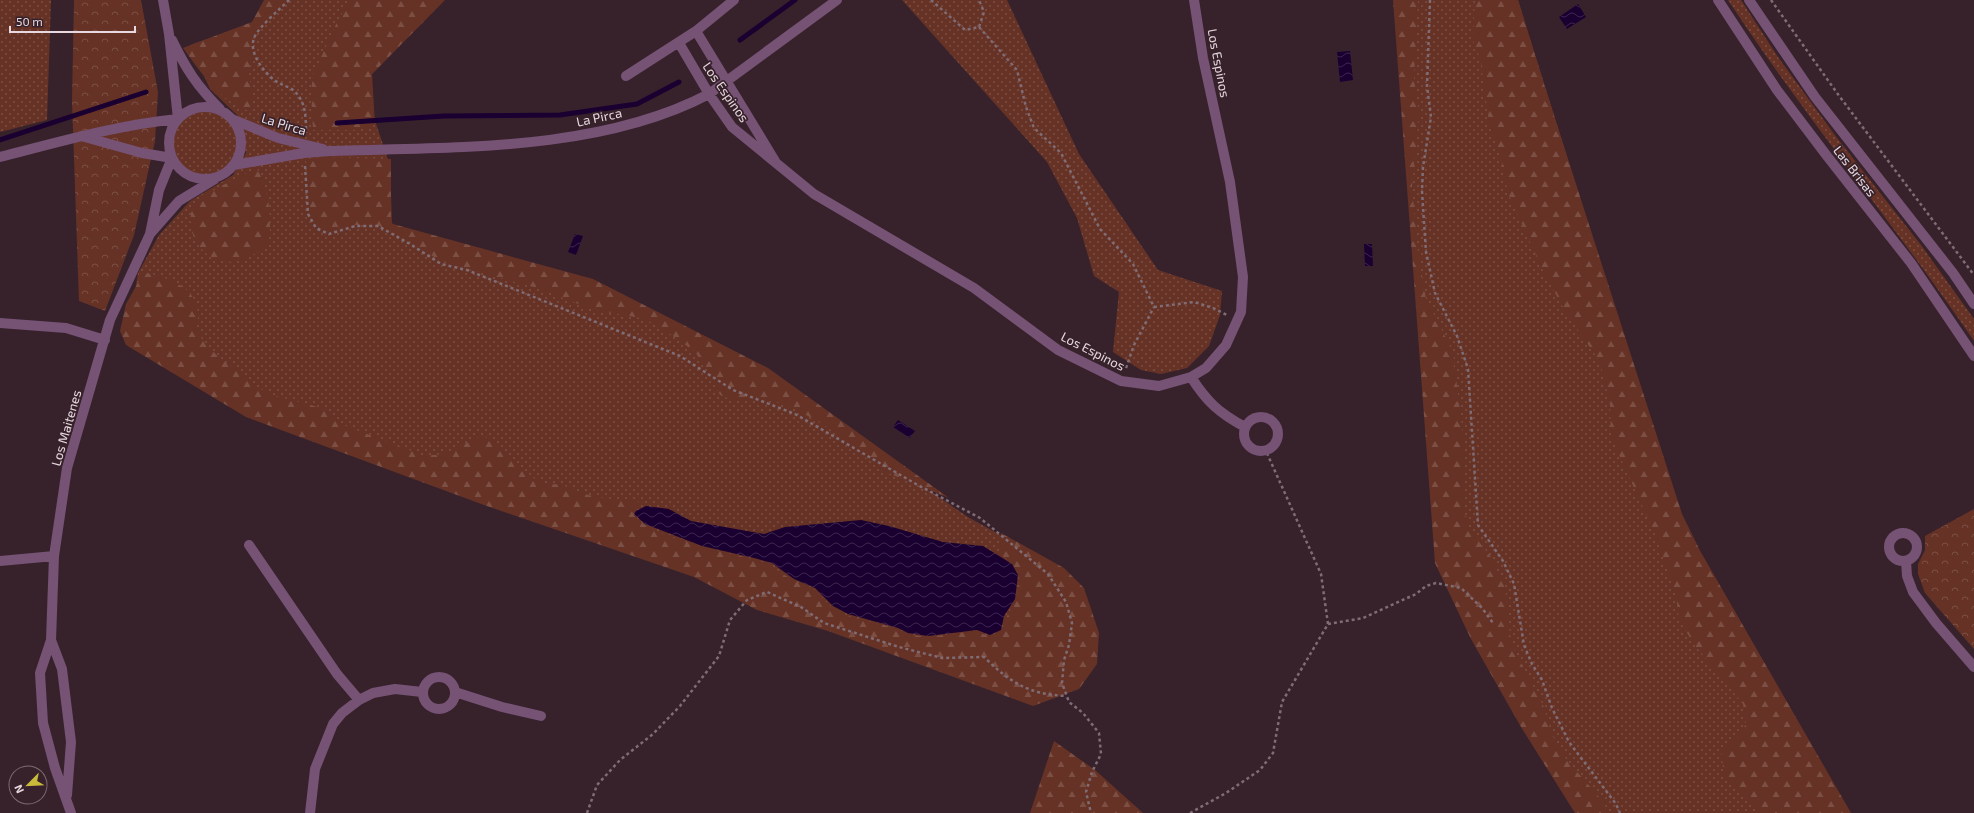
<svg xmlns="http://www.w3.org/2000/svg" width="1974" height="813" viewBox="0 0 1974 813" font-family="'Exo 2',sans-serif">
  <defs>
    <pattern id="grass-dots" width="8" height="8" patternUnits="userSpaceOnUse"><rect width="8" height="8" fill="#663225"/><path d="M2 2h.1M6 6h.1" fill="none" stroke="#7c4f44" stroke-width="1.8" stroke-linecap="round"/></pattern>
    <pattern id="forest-firs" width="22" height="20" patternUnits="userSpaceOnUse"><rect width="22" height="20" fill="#663225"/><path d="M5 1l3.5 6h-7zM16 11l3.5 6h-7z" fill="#7c4f44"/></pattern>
    <pattern id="park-crowns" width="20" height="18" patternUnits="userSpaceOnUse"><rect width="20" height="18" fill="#663225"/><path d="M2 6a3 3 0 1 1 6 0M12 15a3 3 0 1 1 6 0" fill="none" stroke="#7c4f44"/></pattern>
    <pattern id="water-waves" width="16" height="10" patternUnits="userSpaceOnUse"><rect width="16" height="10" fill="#1a0030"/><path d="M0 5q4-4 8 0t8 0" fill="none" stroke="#3b254e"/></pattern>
  </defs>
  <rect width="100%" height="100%" fill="#37222c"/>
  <path fill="url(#grass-dots)" d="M0,0h51l-4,120 -47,12z
    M265,0h179l-73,75 2,40 17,50 2,60 199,57 314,192 63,43 68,38 55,55 7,35 -17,34 -32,14 -355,-117 -568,-232 12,-71 21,-38 31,-34 43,-26 13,-22 -8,-37 -28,-27 -20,-44 62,-22z
    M902,0h105l72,154 79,116 64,21 -2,24 -11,31 -22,22 -26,6 -20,-4 -28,-18 6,-60 -25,-16 -17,-58 -30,-56z
    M1395,0h123l118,377 46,138 18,36 150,262h-274l-139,-249z
    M1728,0h13l37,57 59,81 84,107 53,74v22c-79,-116 -169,-224 -246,-341z
    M173 143a32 32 0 1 1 64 0a32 32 0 1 1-64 0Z"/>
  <path fill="url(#forest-firs)" d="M264,0h23l-34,35 -4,42 4,14 -1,21c-33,-11 -49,-37 -69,-64l69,-26z
    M351,0h94l-73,74 3,51 -16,5h-46l-2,-38 2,-17 25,-55z
    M1393,0h25l-4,78 5,37 -7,71 6,67 8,46 27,53 10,84v70l6,23 22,28 14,29 5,49 5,16 28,54 8,27 15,27 38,44 4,10h-33l-54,-86 -50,-88 -36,-76z
    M1475,0h43l21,69 143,445 18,37 151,262h-91l-6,-9 -12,-8 -18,-22 -3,-24 17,-13 8,-13 -3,-20 -49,-60 -15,-24 -3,-26 -10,-29 -12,-33 -43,-95 -1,-32 -10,-43 -35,-51 -22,-40 -35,-78 -7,-35 -11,-30 -10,-70 -7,-18z
    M322,157l69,2v63l2,2 200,55 175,89 181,130 -66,-27 -56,-44 -31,-18 -21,-8 -42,-1 -13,-5 -16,-31 -10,-13 -37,-26 -16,-7 -47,-8 -57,-22 -95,-26 -31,-20 -33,-17h-24l-25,7 -12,-5 -8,-14 -3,-54z
    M257,168c9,19 13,34 13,56 0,5 0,11 -1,15 -3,8 -11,13 -18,17 -24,13 -50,3 -59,-24 -2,-8 -1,-19 -1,-27l28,-18z
    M144,272c22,6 52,13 54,41 1,8 -3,14 1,21 10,19 32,31 48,43 17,21 43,21 67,29 5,2 12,4 17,7 3,3 5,7 7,10l84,32h15l9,-2 33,-16 12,1 33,32 11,9 9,4 18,2 26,10 15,3 40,4 -11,9c6,24 98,42 121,48 16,4 26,13 40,21 7,4 16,5 22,10 6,5 11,13 17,17 18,14 45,14 66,22 4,2 7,4 11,5 30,8 52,-9 80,2l13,-5c9,-36 37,-48 -3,-78l2,-20 63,35 20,20 15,45 -2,31 -18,25 -46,17 -205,-75 -71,-21 -63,-33 -210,-72 -238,-88 -120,-72 -6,-14 6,-27z
    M1054,741l41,29 48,43h-113z"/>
  <path fill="url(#park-crowns)" d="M74,0h67l17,92 -3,49 -21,94 -29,76 -26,-10 -7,-200z
    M1974,509v140l-49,-56 -7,-19v-10l7,-14v-14z"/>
  <path fill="url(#water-waves)" d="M1578,4l8,13 -19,12 -8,-12z
    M1350,51l3,29 -13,2 -3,-30z
    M575,234l8,2 -7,19 -8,-3z
    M1364,244h8l1,22h-8z
    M898,420l17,11 -5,7 -17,-11z
    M646,506l23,3 22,12 73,13 21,-7 76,-7 28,6 54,16 40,4 29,18 6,11 -3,24 -11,17 -3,14 -11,5 -13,-5 -49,6 -20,-3 -10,-5 -50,-14 -15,-8 -18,-18 -21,-9 -22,-16 -18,-5 -52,-12 -57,-22 -11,-10 2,-3z"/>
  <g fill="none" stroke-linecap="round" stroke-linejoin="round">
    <path stroke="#1a0030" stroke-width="5" d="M740,40l55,-40
      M337,123l107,-7 116,-1 77,-11 42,-22
      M0,140l146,-48"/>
    <path stroke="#7f6c75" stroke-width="2.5" stroke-dasharray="3 3" stroke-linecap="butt" d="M289,0c-8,8 -30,27 -34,36 -8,15 8,35 19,44 11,8 19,5 27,20 5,9 5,23 5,33
      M931,0l34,30 14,-3 5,-15 -5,-12
      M1430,0l-3,86 4,31 -8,50 -1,24 4,61 9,41 22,43 11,33 10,156 25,36 11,23 10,61 8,19 10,16 10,28 17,34 47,62 4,9
      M1771,0l66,93 137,182
      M979,27l38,43 9,37 8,21 27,25 39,76 33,35 21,43
      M305,166l3,48 8,14 13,6 26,-8h23l32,18 31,20 26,6 213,86 53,34 62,24 121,70 64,34 68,56 18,28 6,21 -3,22 -5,15 -2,23 7,19 14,11 16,20 2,21 -9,18 -6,20 5,21
      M1154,307l40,-5 19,6 14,7
      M1126,368l8,-23 20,-38
      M1328,624l35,-6 53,-24 10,-8 10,-3 25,5 21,20 11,15
      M587,813l10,-28 23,-25 33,-26 27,-28 39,-50 11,-36 17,-20 20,-8 34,15 23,16 75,24 43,11 42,-1c27,26 44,37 82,39
      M1190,813l36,-20 34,-23 13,-17 9,-51 46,-78 -7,-50 -55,-123"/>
    <path stroke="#765275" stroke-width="10" d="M1718,0l59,90 50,66 84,107 63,93
      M1749,0l66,97 138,176 21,31
      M696,31l79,130
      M172,40c14,29 25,46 48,69
      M679,43l30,51 23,33 82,67 160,94 84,62 63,31 38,5 32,-9 15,-9 20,-23 15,-33 2,-35 -13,-95 -27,-124 -9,-58
      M626,76l70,-45 38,-31
      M169 143a36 36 0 1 1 72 0a36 36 0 1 1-72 0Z
      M232,119l46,19 45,11
      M0,157c59,-15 117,-32 178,-38l-9,-85 -6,-34
      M234,165l70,-12 26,-2c122,-4 269,1 379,-57l128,-94
      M150,234l29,-33 36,-22
      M0,323l66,5 39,12
      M1191,377c16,25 28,36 54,50
      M1244 434a17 17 0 1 1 34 0a17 17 0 1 1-34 0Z
      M1889 547a14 14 0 1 1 28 0a14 14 0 1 1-28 0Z
      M249,545l88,129 22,26
      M0,561l54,-5
      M1906,561l1,15 6,16 23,31 38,44
      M51,640l11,29 9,73 -4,53
      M423 693a16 16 0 1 1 32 0a16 16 0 1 1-32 0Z
      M455,692l47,15 39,9
      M71,813l-16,-45 -12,-45 -3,-50 11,-33 3,-84 13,-88 43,-148 40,-86 9,-44 13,-32 -30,-5 -61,-17
      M310,813l5,-44 18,-45 9,-11 17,-13 14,-7 22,-4 27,3"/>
  </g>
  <g text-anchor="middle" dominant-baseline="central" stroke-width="3.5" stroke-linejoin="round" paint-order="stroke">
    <g font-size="13" fill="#e7d9df" stroke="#37222c">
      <text transform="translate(1219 63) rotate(79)">Los Espinos</text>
      <text transform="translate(726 92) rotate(55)">Los Espinos</text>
      <text transform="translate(599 117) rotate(-12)">La Pirca</text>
      <text transform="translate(284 124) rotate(17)">La Pirca</text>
      <text transform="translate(1855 171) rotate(52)">Las Brisas</text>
      <text transform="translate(1093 351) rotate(27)">Los Espinos</text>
      <text transform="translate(66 428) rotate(-74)">Los Maitenes</text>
    </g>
  </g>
  <g transform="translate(28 785) rotate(246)"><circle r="19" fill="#37222c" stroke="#7d6b74"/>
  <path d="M0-3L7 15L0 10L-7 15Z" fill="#c8bb3b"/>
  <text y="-6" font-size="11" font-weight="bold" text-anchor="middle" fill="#e7d9df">N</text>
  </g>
  <path d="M10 26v6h125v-6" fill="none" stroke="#e7d9df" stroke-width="2"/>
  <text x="16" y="26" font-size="12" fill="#e7d9df" stroke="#37222c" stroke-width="3" paint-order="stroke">50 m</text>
</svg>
